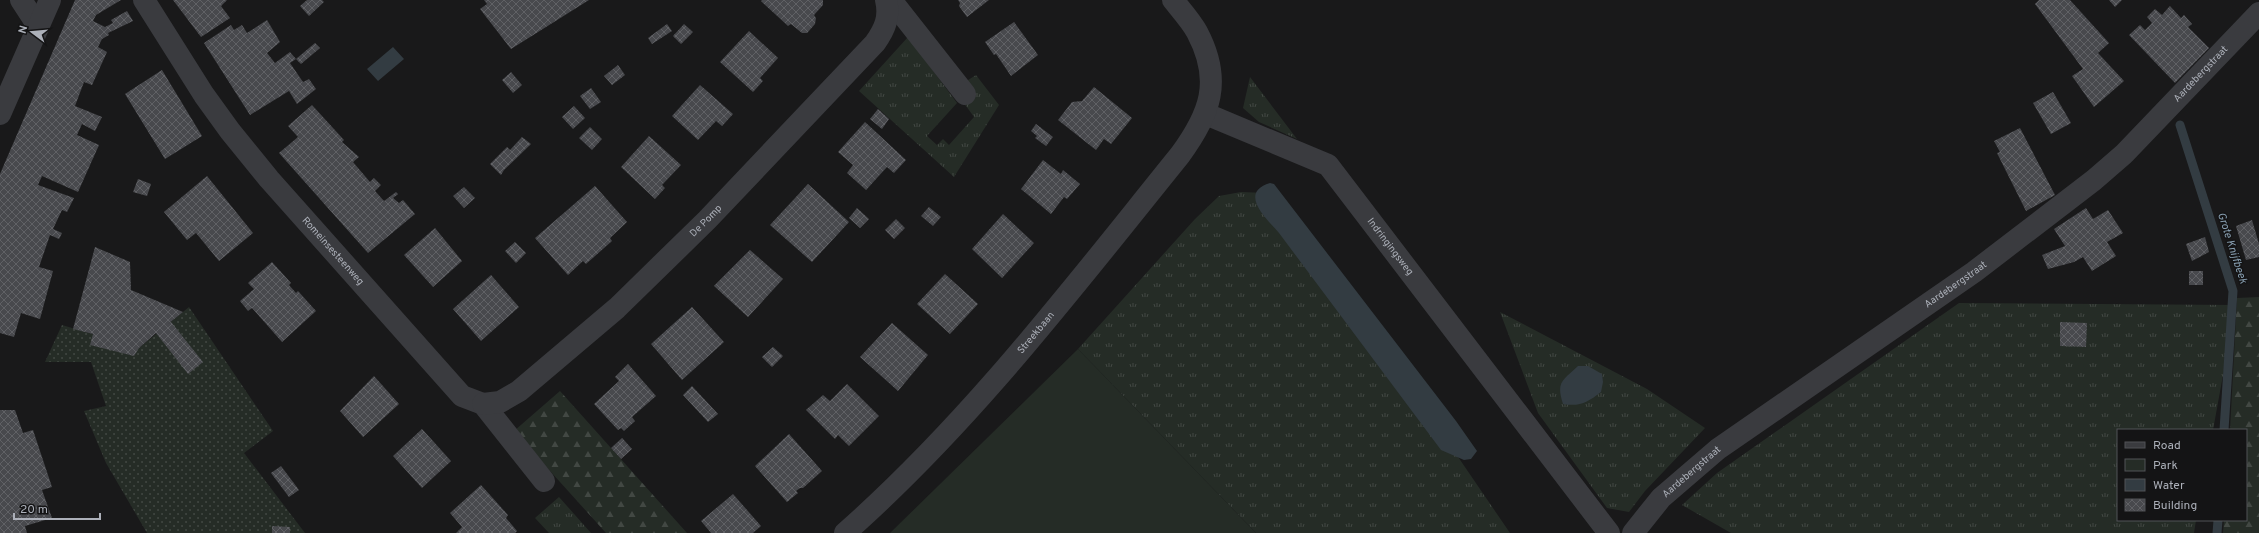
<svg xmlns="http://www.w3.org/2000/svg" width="2259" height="533" viewBox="0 0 2259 533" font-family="Overpass,sans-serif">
  <defs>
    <pattern id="grass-tufts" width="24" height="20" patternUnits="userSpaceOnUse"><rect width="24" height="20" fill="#252c26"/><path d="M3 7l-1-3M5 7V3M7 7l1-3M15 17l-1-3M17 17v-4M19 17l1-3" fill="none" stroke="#424843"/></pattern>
    <pattern id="forest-firs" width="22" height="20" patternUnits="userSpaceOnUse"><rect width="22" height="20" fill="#252c26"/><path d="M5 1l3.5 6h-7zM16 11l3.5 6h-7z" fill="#424843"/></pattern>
    <pattern id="garden-dots" width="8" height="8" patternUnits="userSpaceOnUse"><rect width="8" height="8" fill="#252c26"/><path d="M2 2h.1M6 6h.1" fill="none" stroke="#424843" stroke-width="1.8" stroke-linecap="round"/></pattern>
    <pattern id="building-cross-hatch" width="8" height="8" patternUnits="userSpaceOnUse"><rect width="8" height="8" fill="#48494d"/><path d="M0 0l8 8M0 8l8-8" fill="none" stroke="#606165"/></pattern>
  </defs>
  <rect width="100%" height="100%" fill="#19191a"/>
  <path fill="url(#grass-tufts)" d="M908,37l49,66 -30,33 10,9 6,-6 6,6 25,-28 -13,-18 4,-17 11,-7 23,30 -45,72 -95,-86z
    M1250,77l47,62 -38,-17 -16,-14z
    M1241,192l25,1 20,12 224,328h-254l-178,-184 117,-130 24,-23z
    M2237,298l-24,132h-95v90h78l-2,13h-463l-49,-28 35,-32 242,-170 276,2 -2,-6z
    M1500,312l147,77 58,39 -60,63 -16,21 -22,-4 -69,-95z
    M559,497l32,36h-42l-14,-15z"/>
  <path fill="url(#forest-firs)" d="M2259,297v236h-36l1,-13h22v-90h-16l7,-132z
    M560,391l127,142h-81l-92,-102z"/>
  <path fill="#252c26" d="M1078,349l178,184h-366z"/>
  <path fill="url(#garden-dots)" d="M189,307l84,124 -29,22 61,80h-158l-41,-70 -22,-52 22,-5 -15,-44h-46l17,-37 77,23z"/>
  <path fill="#333c42" d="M393,47l11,12 -26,22 -11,-12z
    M1270,183l4,1 182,237 21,30 -6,8 -7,1 -23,-10 -162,-217c-11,-13 -42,-40 -9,-50z
    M1578,366h10l14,8 1,8 -2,10c-13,10 -21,15 -38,12 -7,-22 -1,-23 15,-38z"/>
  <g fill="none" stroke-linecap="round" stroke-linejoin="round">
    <path stroke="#333c42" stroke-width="9" d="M2180,125l53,166 -9,139
      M2217,533l1,-13"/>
  </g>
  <path fill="url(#building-cross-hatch)" d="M75,0h46l-25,15 -3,6 12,6 8,-4 -2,-3 16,-9 6,10 -25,12 1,2 -7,4 -4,8 9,5 -15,33 -8,-3 -9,24 27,11 -7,14 -13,-7 -5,11 22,10 -21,47 -36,-16 -4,9 36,13 -7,14 -5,-2 -9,19 9,4 -3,6 -9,-4 -11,32 14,4 -13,48 -19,-6 -7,24 -14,-4v-159z
    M173,0h54l-6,6 9,12 -29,19z
    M307,0h15l2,2 -15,14 -9,-10z
    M484,0h105l-78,49 -31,-40 7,-5z
    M762,0h61v5l-9,10 2,3 -1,6 -8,9h-5l-11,-9 -3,2 -27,-25z
    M958,0h31l-22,17 -8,-11 1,-3z
    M2039,0h31l39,43 -11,10 26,28 -30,26 -22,-31 11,-7 -48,-65z
    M2109,0h13l-7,7z
    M2170,6l11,12 3,-3 8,9 -4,3 21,21 -34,35 -46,-48 11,-10 5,5 7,-7 -5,-6 8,-8 7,6z
    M267,20l13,22 -13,11 8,10 15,-11 6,7 -6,4 13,19 6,-3 7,10 -19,15 -8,-13 -39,24 -46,-72 27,-18 3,5 8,-5 5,8z
    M1014,22l24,33 -27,21 -15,-22 -2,1 -9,-13z
    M667,24l5,7 -20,13 -4,-6z
    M684,24l9,8 -12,12 -8,-8z
    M749,31l29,27 -18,20 3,3 -10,11 -33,-30z
    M315,43l5,5 -19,16 -5,-5z
    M618,65l7,10 -13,10 -8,-9z
    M162,70l40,66 -37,23 -40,-65z
    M511,72l11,13 -9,8 -11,-13z
    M700,85l33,29 -11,12 -6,-5 -18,19 -26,-24z
    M1094,87l38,31 -21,26 -7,-5 -8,11 -38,-30 14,-18 10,-1z
    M591,88l10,14 -11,7 -10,-13z
    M2053,92l18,31 -20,11 -18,-31z
    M312,105l32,35 -2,2 17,15 -6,5 17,20 4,-4 7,7 -6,6 9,10 12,-9 2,2 -5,4 6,5 4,-3 12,14 -47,39 -89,-100 19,-16 -10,-11z
    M574,106l11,12 -12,11 -11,-12z
    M878,109l11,10 -7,10 -12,-10z
    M865,122l41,38 -12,13 -7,-6 -21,23 -19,-17 6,-8 -15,-13z
    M1036,124l17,13 -7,9 -11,-8 2,-2 -6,-5z
    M590,127l12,12 -10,11 -13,-12z
    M2020,128l35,67 -29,16 -29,-58 3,-1 -6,-11z
    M649,136l32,29 -19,20 3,3 -10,11 -34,-32z
    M522,137l9,7 -27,26 -3,5 -11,-11 17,-17 3,3z
    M1043,160l18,14 2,-4 17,14 -13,15 -3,-2 -13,17 -30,-25z
    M207,176l46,57 -34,28 -23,-28 -9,7 -23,-28z
    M138,179l13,5 -4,12 -14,-4z
    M808,184l41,38 -37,40 -42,-37z
    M595,186l32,36 -17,16 2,3 -26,23 -3,-3 -15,14 -33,-37z
    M464,187l11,11 -11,10 -11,-12z
    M929,207l12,10 -8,9 -12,-10z
    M857,208l12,11 -9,9 -11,-10z
    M2086,208l7,11 15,-9 15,23 -16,9 9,14 -24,15 -9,-14 -9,5 -26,7 -6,-14 23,-9 -11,-17z
    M1003,214l31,29 -32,35 -30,-29z
    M896,219l9,9 -11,11 -9,-9z
    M2252,220l7,24v13l-13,3 -10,-34z
    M435,228l27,33 -29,26 -29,-32z
    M2205,237l4,15 -17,9 -6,-17z
    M515,242l11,11 -10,10 -11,-12z
    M95,247l35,15 1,28 52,22 -15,12 3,-2 32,40 -15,12 -32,-41 -17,15 -5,8 -44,-11 3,-11 -20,-5z
    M750,250l33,29 -35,38 -34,-31z
    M272,262l19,21 -2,2 7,8 2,-2 18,20 -34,31 -30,-34 -4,3 -8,-10 14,-12 -6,-6z
    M2189,271h14v14h-14z
    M945,274l33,30 -28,30 -33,-30z
    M491,275l28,32 -38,34 -28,-32z
    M692,307l32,35 -42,38 -31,-36z
    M2060,322l27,1 -1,24 -26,-1z
    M892,323l36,32 -30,36 -38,-34z
    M773,347l10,9 -11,11 -10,-10z
    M628,364l28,32 -24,21 3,4 -11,10 -3,-3 -3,2 -24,-26 25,-23 -4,-4z
    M374,376l25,28 -36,33 -23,-26z
    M847,384l32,32 -30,30 -11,-11 -3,4 -29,-29 17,-15 7,6z
    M692,386l26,28 -10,8 -25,-27z
    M0,410h15l8,23 10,-3 19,57 -10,3 10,28 -27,8 2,7h-27z
    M422,429l29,32 -29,27 -29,-32z
    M789,434l33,37 -19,17h-3l-4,3 2,2 -11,9 -32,-36z
    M622,438l10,11 -11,10 -10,-11z
    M281,466l18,24 -10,7 -18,-24z
    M481,485l27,30 -2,3 11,13 -2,2h-59l6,-6 -12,-14z
    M733,494l28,32 -8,7h-42l-10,-12z
    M272,526l18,1v6h-18z"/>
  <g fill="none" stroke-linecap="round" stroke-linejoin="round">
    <g stroke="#3a3b3f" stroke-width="22">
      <path d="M21,0l17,26"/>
      <path id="s1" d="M144,0l60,95 26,36 39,48 193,217 21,8 61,77"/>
      <path d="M891,0l74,94"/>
      <path d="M0,114l50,-114"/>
      <path id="s2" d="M1206,114l122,51 281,368"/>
      <path id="s3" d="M483,404l17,-2 19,-11 98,-83 90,-88 168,-177c10,-14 15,-26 11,-43"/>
      <path id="s4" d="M1633,533l28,-35 57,-49 256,-177 120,-92 30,-26 135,-141"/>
    </g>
    <path stroke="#3a3b3f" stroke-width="22" id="s5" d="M845,533c127,-112 229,-247 335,-378 30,-41 43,-74 17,-123 -6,-11 -16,-22 -24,-32"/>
  </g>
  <g text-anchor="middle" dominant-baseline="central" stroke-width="3" stroke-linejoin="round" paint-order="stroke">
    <g font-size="10" fill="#acb0b9" stroke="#141415">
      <text stroke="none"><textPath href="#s4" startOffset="733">Aardebergstraat</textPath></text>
      <text stroke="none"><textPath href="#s3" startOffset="292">De Pomp</textPath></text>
      <text stroke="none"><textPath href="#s2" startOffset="235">Indringingsweg</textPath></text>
      <text stroke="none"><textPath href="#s1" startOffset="315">Romeinsesteenweg</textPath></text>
      <text stroke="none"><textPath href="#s4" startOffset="409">Aardebergstraat</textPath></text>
      <text stroke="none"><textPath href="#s5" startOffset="277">Streekbaan</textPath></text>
      <text stroke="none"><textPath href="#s4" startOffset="85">Aardebergstraat</textPath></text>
    </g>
    <g font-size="11" font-style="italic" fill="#879eb0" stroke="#141415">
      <text transform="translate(2232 248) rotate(72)">Grote Knijfbeek</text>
    </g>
  </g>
  <rect x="2117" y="429" width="130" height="92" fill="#141415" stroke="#515257"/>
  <rect x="2125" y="442" width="20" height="6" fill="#3a3b3f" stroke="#515257"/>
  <text x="2153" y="449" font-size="12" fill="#acb0b9">Road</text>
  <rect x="2125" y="459" width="20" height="12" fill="#252c26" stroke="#515257"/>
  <text x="2153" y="469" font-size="12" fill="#acb0b9">Park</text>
  <rect x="2125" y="479" width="20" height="12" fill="#333c42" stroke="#515257"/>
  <text x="2153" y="489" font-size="12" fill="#acb0b9">Water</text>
  <rect x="2125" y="499" width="20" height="12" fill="url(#building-cross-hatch)" stroke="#515257"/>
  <text x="2153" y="509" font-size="12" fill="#acb0b9">Building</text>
  <g transform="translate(32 32) rotate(286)" stroke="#141415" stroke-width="3" paint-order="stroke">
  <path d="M0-3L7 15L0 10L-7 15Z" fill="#acb0b9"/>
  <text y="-6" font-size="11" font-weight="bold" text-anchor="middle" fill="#acb0b9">N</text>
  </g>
  <path d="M14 513v6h86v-6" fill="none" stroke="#acb0b9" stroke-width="2"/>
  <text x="20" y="513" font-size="12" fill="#acb0b9" stroke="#141415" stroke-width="3" paint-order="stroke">20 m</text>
</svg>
